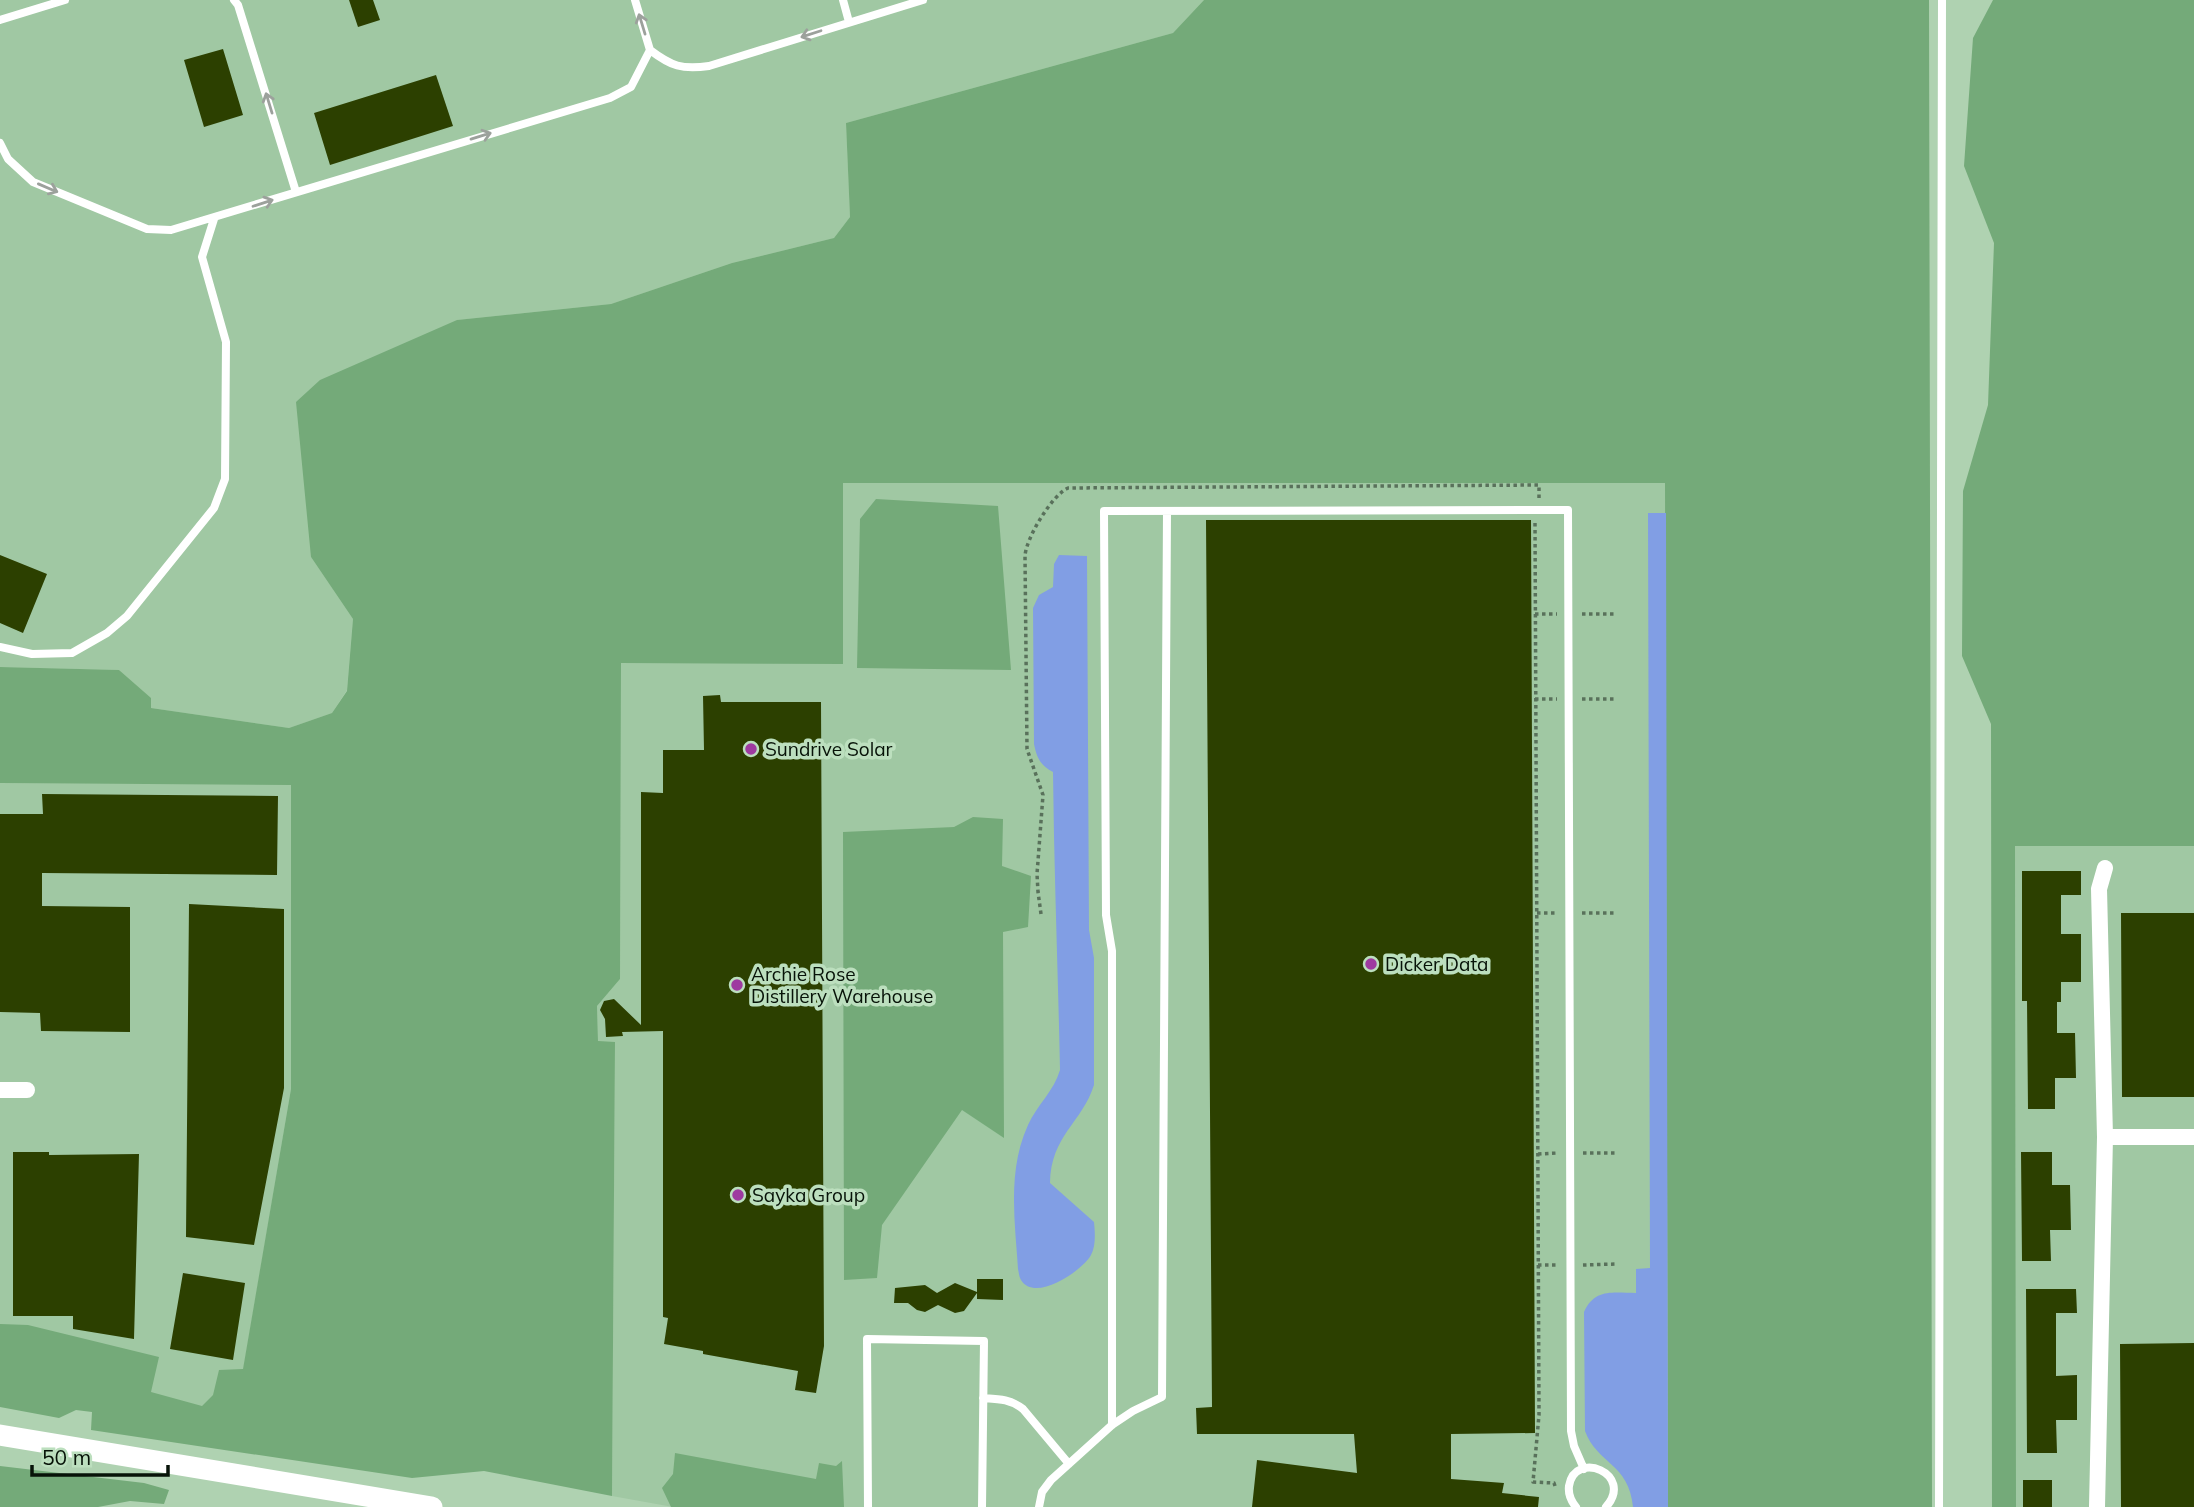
<svg xmlns="http://www.w3.org/2000/svg" width="2194" height="1507" viewBox="0 0 2194 1507" font-family="Mulish,sans-serif">
  <rect width="100%" height="100%" fill="#afd2b1"/>
  <path fill="#a0c8a3" d="M0,0h1204l-31,33 -327,90 4,94 -16,21 -102,25 -121,41 -154,16 -146,237 42,62 -6,71 -15,23 -43,15 -138,-20 -32,-38 -119,-3z
    M842,483h824l2,1024h-995l-61,-11 3,-453 -17,-1 -1,-36 23,-27 1,-317 222,2z
    M0,783l291,1v305l-58,341 -233,-36z
    M2015,846h179v661h-178z"/>
  <path fill="#74aa79" d="M1204,0h725l3,1507h-264l-3,-1024h-822v181l-222,-1 -1,316 -23,27 1,35 17,1 -3,454 -128,-25 -72,7 -321,-48 1,-18 -16,-2 -17,8 -59,-11v-83l28,1 131,32 -8,35 51,14 11,-11 6,-25 24,-1 48,-280v-304l-291,-2v-116l119,3 32,28v10l138,20 43,-15 15,-22 6,-72 -42,-62 -15,-155 24,-22 137,-60 154,-16 121,-41 102,-25 16,-21 -4,-94 327,-90z
    M1993,0h201v846h-179l1,661h-24l-1,-783 -29,-68 1,-165 25,-86 6,-162 -30,-77 9,-128z
    M876,499l122,7 13,164 -154,-2 3,-149z
    M973,817l30,2 -1,47 29,10 -3,51 -25,5 1,206 -42,-28 -80,115 -5,53 -33,2 -1,-448 111,-5z
    M675,1453l141,26 3,-16 17,3 6,-5 2,46h-173l-9,-19 11,-14z
    M0,1466l144,17 25,7 -5,14 -34,-3 -32,6h-98z"/>
  <path fill="#819ee4" d="M1648,513h18l2,994h-35c-4,-44 -36,-43 -48,-76l-1,-119c11,-24 29,-19 52,-19v-24l14,-1z
    M1059,555l28,1 2,374 5,28v127c-12,38 -43,50 -44,98l44,39c1,10 2,24 -3,33 -9,16 -56,48 -70,25 -2,-3 -2,-7 -3,-11 -3,-48 -11,-98 10,-144 9,-20 26,-34 32,-55 -2,-100 -6,-198 -7,-298 -13,-7 -16,-14 -19,-28l-1,-136 6,-13 14,-8 1,-23z"/>
  <path fill="#2c4000" d="M349,0h24l7,20 -22,7z
    M223,49l20,66 -39,12 -20,-67z
    M436,75l17,51 -123,39 -16,-52z
    M1206,520h325l4,913 -84,1v45l53,4 -2,10 37,4 -1,10h-286l5,-47 100,13 -3,-39h-157l-1,-26 16,-1z
    M0,555l47,19 -24,59 -23,-10z
    M720,695l1,7h100l3,644 -8,47 -21,-3 3,-19 -95,-17v-3l-39,-7 4,-26 -5,-1v-286l-41,1 1,4 -17,1 -1,-18 -5,-9 4,-9 10,-2 27,26v-233l22,1v-43h41l-1,-54z
    M42,794l236,2 -1,79 -235,-2v33l88,1v125l-89,-1 -1,-18 -40,-1v-198h43z
    M2022,871h59v24h-20v39h20v48h-20v20h-4v31h18l1,45h-21v31h-27l-1,-108h-5z
    M189,904l95,5v179l-30,157 -68,-8z
    M2121,913h73v184h-72z
    M13,1152h36v3l90,-1 -5,185 -61,-10v-13h-60z
    M2021,1152h31v33h18l1,45h-21l1,31h-29z
    M183,1273l62,10 -12,77 -63,-11z
    M977,1279h26v21l-26,-1v-6l-13,18 -9,2 -17,-8 -13,7 -8,-2 -9,-7h-14l1,-15 30,-3 12,8 18,-10 22,9z
    M2026,1289h50l1,24h-21v63l21,-1v45h-21l1,33h-30z
    M2194,1343v164h-73l-1,-163z
    M2023,1480h29v27h-29z"/>
  <g fill="none" stroke-linecap="round" stroke-linejoin="round">
    <path stroke="#59715b" stroke-width="3.5" stroke-dasharray="3.5 3.5" stroke-linecap="butt" d="M1535,523l4,892 -6,67 21,1 1,3
      M1535,614h22
      M1582,614h32
      M1535,699h22
      M1582,699h33
      M1537,913h21
      M1582,913h33
      M1041,914l-3,-22 -1,-18 6,-79 -16,-46 -2,-193c1,-18 27,-61 43,-68l471,-3v14
      M1583,1153h33
      M1538,1154l20,-1
      M1538,1265h20
      M1583,1265l33,-1"/>
    <path stroke="#fff" stroke-width="8" d="M234,0l4,5 58,187
      M843,0l6,22
      M0,20l65,-20
      M650,50c21,16 32,20 59,16l214,-66
      M0,143l8,16 25,23 114,47 24,1 439,-132 21,-11 19,-37 -15,-50
      M0,647l32,7 40,-1 35,-20 20,-17 87,-108 11,-29 1,-137 -24,-85 12,-38
      M983,1398c16,1 27,1 40,11l46,55
      M1112,1425v-474l-6,-36 -2,-404 464,-1 3,921 3,15 10,23
      M868,1507l-1,-168 117,2 -2,166
      M1039,1507l3,-15 9,-12 61,-55 21,-14 29,-14 5,-886
      M1576,1507c-5,-6 -8,-13 -7,-21 6,-37 66,-12 37,21
      M1939,1507l3,-1507"/>
    <path stroke="#fff" stroke-width="16" d="M0,1090h27
      M2105,1137h89
      M2097,1507l8,-370 -6,-248 6,-21"/>
    <path stroke="#fff" stroke-width="21" d="M0,1435l432,72"/>
  </g>
  <defs><path id="oneway-shaft" d="M-6 0H5M1.5-3L5.5 0L1.5 3" fill="none" stroke-width="1.6" stroke-linecap="round" stroke-linejoin="round" transform="scale(1.75)"/></defs>
  <g stroke="#9ca19c">
    <use href="#oneway-shaft" transform="translate(642 24) rotate(-107)"/>
    <use href="#oneway-shaft" transform="translate(811 34) rotate(162)"/>
    <use href="#oneway-shaft" transform="translate(269 103) rotate(-107)"/>
    <use href="#oneway-shaft" transform="translate(481 136) rotate(-17)"/>
    <use href="#oneway-shaft" transform="translate(48 188) rotate(23)"/>
    <use href="#oneway-shaft" transform="translate(263 203) rotate(-18)"/>
  </g>
  <g fill="#9e3aa0" stroke="#bcdfbe" stroke-width="2.5">
    <circle cx="751" cy="749" r="7"/>
    <circle cx="1371" cy="964" r="7"/>
    <circle cx="737" cy="985" r="7"/>
    <circle cx="738" cy="1195" r="7"/>
  </g>
  <g text-anchor="middle" dominant-baseline="central" stroke-width="7" stroke-linejoin="round" paint-order="stroke">
    <g font-size="19" fill="#071308" stroke="#bcdfbe" text-anchor="start">
      <text x="765" y="749">Sundrive Solar</text>
      <text x="1385" y="964">Dicker Data</text>
      <text x="751" y="974">Archie Rose<tspan x="751" dy="22">Distillery Warehouse</tspan></text>
      <text x="752" y="1195">Sayka Group</text>
    </g>
  </g>
  <path d="M32 1465v10h136v-10" fill="none" stroke="#071308" stroke-width="3.5"/>
  <text x="42" y="1465" font-size="21" fill="#071308" stroke="#bcdfbe" stroke-width="5" paint-order="stroke">50 m</text>
</svg>
